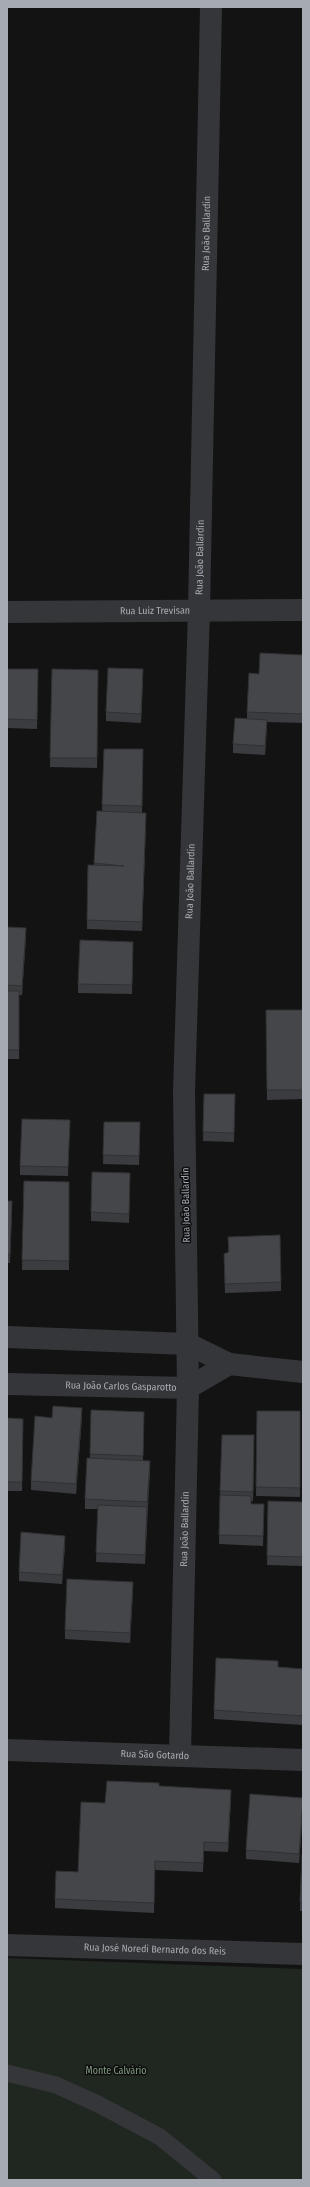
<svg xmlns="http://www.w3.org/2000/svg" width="310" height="2187" viewBox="0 0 310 2187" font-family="'Fira Sans Condensed',sans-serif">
  <rect width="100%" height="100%" fill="#131314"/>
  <path fill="#202620" d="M7,1958l296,11v211h-296z"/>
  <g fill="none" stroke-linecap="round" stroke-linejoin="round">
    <path stroke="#353639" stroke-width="17" d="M7,2073l49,12 42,19 62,33 53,43"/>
    <g stroke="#353639" stroke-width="22">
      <path id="s1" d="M7,612l296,-2"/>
      <path d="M7,1337l181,7 41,20 74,8"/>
      <path id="s2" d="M7,1384l181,4 41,-24"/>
      <path id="s3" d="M7,1750l296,10"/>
      <path id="s4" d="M180,1755l8,-367 -4,-297 15,-481 12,-603"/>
      <path id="s5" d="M7,1945l296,9"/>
    </g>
  </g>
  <path fill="#3b3c3f" d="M303,655v68l-36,-1 -2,33 -32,-2v-9l14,-25v-7l12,-38z
    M7,669h31l-1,60 -30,-1z
    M52,669l46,1 -1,98 -47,-1z
    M143,679l-2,44 -35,-2v-9z
    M104,749h39l-1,64 4,9 -4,109 -55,-2 1,-64h6l3,-54h5z
    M7,927l19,10 -4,58h-3v64h-12z
    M133,942l-1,52 -54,-1v-9z
    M266,1010h37v89l-36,1z
    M204,1094h31l-1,48 -31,-1z
    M70,1120l-2,56 -48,-1v-9z
    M104,1122h36l-1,43 -36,-1z
    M130,1173l-1,50 -38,-2v-9z
    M24,1181l45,1v88h-47z
    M7,1201l5,9 -2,53h-3z
    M228,1237l53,45v9l-56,2 -1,-39 4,-2z
    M91,1410l53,2 -1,49 7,9 -5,94 -49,-2 2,-53h-13v-10l5,-41z
    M257,1411h43v86l-44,-1z
    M82,1417l-6,77 -45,-4v-9l21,-63z
    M7,1418l16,1 -1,72h-15z
    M254,1445l-1,56h-2v3h13l-1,42 -44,-2 1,-53z
    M268,1501l35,1v64l-36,-1z
    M65,1545l-3,39 -43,-3v-9z
    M133,1591l-3,52 -65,-4v-9z
    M278,1667l25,2v56l-89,-6v-9z
    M159,1786l72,13 -3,53 -24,-1 -1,21 -48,-2 -1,43 -99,-5v-9l23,-27 27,-69z
    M303,1798v14l-4,51 -53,-4v-9z
    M303,1854v57h-3v-9z"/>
  <path fill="#303133" d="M143,669v10l-2,44v-9z
    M267,720v9l-2,26v-9z
    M146,813v9l-4,109v-9z
    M26,928v9l-4,58v-9z
    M82,1408v9l-6,77v-10z
    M150,1461v9l-3,41v-9z
    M65,1536v9l-3,39v-9z
    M133,1582v9l-3,52v-10z
    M231,1790v9l-3,53v-9z
    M303,1803v9l-4,51v-9z"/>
  <path fill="#454649" stroke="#303133" d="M260,653l43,2v59l-56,-2 2,-39 10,1z
    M108,668l35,1 -2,45 -35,-2z
    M7,669h31l-1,51 -30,-1z
    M52,669l46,1 -1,88h-47z
    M235,718l32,2 -2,26 -32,-2z
    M104,749h39l-1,57 -40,-1z
    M97,811l49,2 -4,109 -55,-2 1,-55 36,1 -30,-3z
    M7,927l19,1 -4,58 -15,-1z
    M80,940l53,2 -1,43 -54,-1z
    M7,991h12v59h-12z
    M266,1010h37v80h-36z
    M204,1094h31l-1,39 -31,-1z
    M22,1119l48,1 -2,47 -48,-1z
    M104,1122h36l-1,34 -36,-1z
    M92,1172l38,1 -1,41 -38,-2z
    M24,1181l45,1v79l-47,-1z
    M7,1201h5l-2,53h-3z
    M280,1235l1,47 -56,2 -1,-30 5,-2 -1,-15z
    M53,1406l29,2 -6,76 -45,-3 4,-65 17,2z
    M91,1410l53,2 -1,44 -53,-2z
    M257,1411h43v77l-44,-1z
    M7,1418l16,1 -1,63h-15z
    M222,1435h32l-1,57 -33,-1z
    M87,1458l63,3 -3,41 -62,-3z
    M220,1495l31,1v8h13l-1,32 -44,-1z
    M268,1501l35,1v55l-36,-1z
    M98,1505l49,2 -2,48 -49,-2z
    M21,1532l44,4 -3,39 -43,-3z
    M67,1579l66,3 -3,51 -65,-3z
    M216,1658l62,3v6l25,2v47l-89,-6z
    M107,1781l52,2v3l72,4 -3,53 -24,-1 -1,21 -48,-2 -1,42 -99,-4 1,-28 22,1 3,-70 24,1z
    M250,1794l53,4 -4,56 -53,-4z
    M302,1854h1v48h-3z"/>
  <g text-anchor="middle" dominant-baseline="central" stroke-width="3" stroke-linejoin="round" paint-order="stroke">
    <g font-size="10" fill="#a6abb3" stroke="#0e0e0f">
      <text stroke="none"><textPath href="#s4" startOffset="1522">Rua João Ballardin</textPath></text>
      <text stroke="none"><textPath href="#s4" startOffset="1198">Rua João Ballardin</textPath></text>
      <text stroke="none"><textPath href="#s1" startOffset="148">Rua Luiz Trevisan</textPath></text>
      <text stroke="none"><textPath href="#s4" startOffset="874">Rua João Ballardin</textPath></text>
      <text transform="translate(186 1205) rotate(-91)">Rua João Ballardin</text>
      <text stroke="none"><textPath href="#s2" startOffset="114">Rua João Carlos Gasparotto</textPath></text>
      <text stroke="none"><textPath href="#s4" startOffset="226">Rua João Ballardin</textPath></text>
      <text stroke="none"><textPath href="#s3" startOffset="148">Rua São Gotardo</textPath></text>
      <text stroke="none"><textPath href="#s5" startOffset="148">Rua José Noredi Bernardo dos Reis</textPath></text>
    </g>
    <g font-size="10" fill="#809c80" stroke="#0e0e0f">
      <text x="116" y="2071">Monte Calvário</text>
    </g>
  </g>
  <rect width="310" height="2187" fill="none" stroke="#a6abb3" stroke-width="16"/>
</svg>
